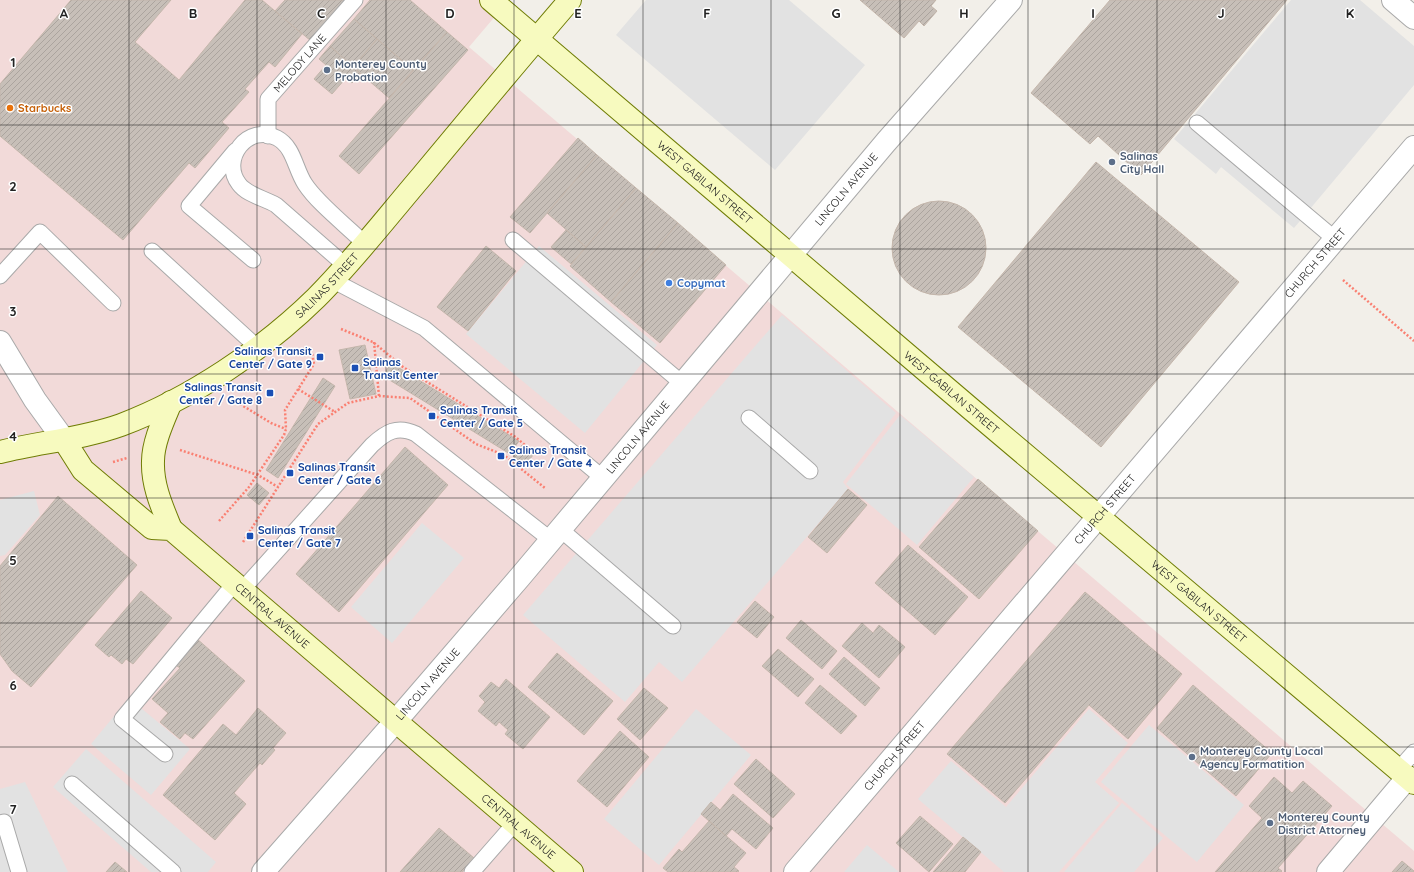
<svg xmlns="http://www.w3.org/2000/svg" width="1414" height="872" viewBox="0 0 1414 872" font-family="Quicksand,sans-serif">
  <defs>
    <pattern id="building-hatch" width="6" height="6" patternUnits="userSpaceOnUse"><rect width="6" height="6" fill="#c7bfb8"/><path d="M-1 1l2-2M0 6l6-6M5 7l2-2" fill="none" stroke="#aba49e"/></pattern>
  </defs>
  <rect width="100%" height="100%" fill="#f2efe9"/>
  <path fill="#f2dad9" d="M0,0h509l-40,47 945,804v21h-1414z"/>
  <path fill="#e2e2e2" d="M646,0h143l76,65 -90,105 -159,-135z
    M1291,0h69l54,46v39l-120,143 -73,-61 -5,7 -42,-35z
    M539,246l118,99 -72,88 -119,-99z
    M782,315l114,98 -53,69 5,7 -166,193 -23,-20 -34,40 -102,-87z
    M900,415l74,62 -57,68 -71,-61z
    M34,491l6,24 -35,40 -5,1v-56z
    M422,523l42,35 -72,85 -41,-36z
    M129,698l61,51 -39,46 -60,-51z
    M696,709l55,46 -92,110 -55,-46z
    M1089,709l39,34 -33,39 24,21 -60,69h-55l-86,-73 33,-38 55,46z
    M1149,725l95,80 -47,57 -96,-80z
    M86,749l130,113 -8,10h-57l-98,-85z
    M25,782l43,90h-68v-83z
    M1122,803l41,35 -29,34h-70z
    M867,845l32,27h-55z"/>
  <path fill="url(#building-hatch)" stroke="#c4b6ab" d="M71,0h100l-36,42 44,38 66,-80h17l40,34 -27,33 -6,-5 -24,27 4,3 -27,30 7,6 -34,40 -6,-5 -66,77 -123,-104v-52z
    M285,0h61l-35,41 -36,-30z
    M370,0h40l37,32 -34,38 -59,-51z
    M860,0h76l-5,6 6,5 -13,15 -5,-5 -15,17z
    M1110,0h177l-146,175 -43,-39 -8,8 -59,-51z
    M354,19l23,20 -24,28 -23,-21z
    M447,32l21,18 -109,124 -20,-18z
    M377,39l36,31 -24,28 -36,-31z
    M330,46l30,27 -8,10 -6,-5 -14,16 -18,-15 12,-14 -7,-6z
    M578,138l19,17 -67,78 -20,-16z
    M597,155l39,33 -50,59 -39,-34z
    M1096,162l143,120 -138,165 -143,-120z
    M636,188l42,35 -67,79 -41,-36z
    M892 248a47 47 0 1 1 94 0a47 47 0 1 1-94 0Z
    M678,223l48,42 -66,78 -49,-41z
    M566,230l20,17 -15,17 -20,-17z
    M486,246l30,25 -48,60 -31,-24z
    M365,345l11,49 -26,5 -11,-49z
    M391,363l128,78 -9,13 -127,-78z
    M323,378l12,8 -57,92 -12,-8z
    M522,445l12,9 -10,12 -11,-10z
    M405,447l43,38 -109,127 -43,-38z
    M978,479l60,52 -59,68 -60,-52z
    M257,483l12,10 -10,12 -12,-10z
    M848,489l19,16 -40,48 -19,-16z
    M58,496l79,69 -106,122 -19,-16 -12,-17v-88z
    M908,545l60,52 -33,38 -60,-52z
    M141,591l31,27 -39,46 -7,-5 -4,5 -11,-9 -2,2 -14,-12z
    M1085,592l97,82 -54,65 -39,-34 -84,98 -58,-49z
    M755,601l19,16 -17,21 -20,-16z
    M801,620l36,31 -15,18 -36,-31z
    M862,623l11,10 6,-8 26,22 -26,31 -37,-32z
    M196,638l49,43 -52,58 -8,-6 -5,6 -20,-17 8,-9 -16,-14 28,-31 -6,-4z
    M778,649l36,30 -16,18 -36,-31z
    M557,653l56,48 -29,34 -56,-48z
    M844,657l36,31 -15,18 -36,-32z
    M506,679l44,38 -27,32 -18,-15 3,-4 -9,-8 -3,4 -18,-15 7,-9 -6,-6 12,-14 8,6z
    M820,685l37,31 -16,18 -36,-31z
    M1193,685l79,68 -36,43 -79,-68z
    M644,688l24,20 -28,32 -23,-21z
    M258,708l28,25 -13,15 2,2 -13,15 -2,-2 -26,30 12,11 -31,36 -52,-45 60,-71 13,11z
    M620,731l29,26 -42,50 -30,-26z
    M756,759l39,35 -22,24 -39,-34z
    M1274,777l18,16 11,-12 29,25 -54,62 4,3 -1,1h-66l47,-54 -13,-12z
    M733,794l40,34 -17,21 -24,-20 -6,7 -25,-22 10,-12 9,8z
    M920,816l33,28 -24,28 -33,-29z
    M709,821l37,32 -12,14 5,4 -1,1h-70l-5,-4 16,-19 3,3z
    M439,828l35,30 -12,14h-62z
    M963,837l18,15 -16,20h-32z
    M1402,861l12,10v1h-22z
    M115,862l12,10h-21z"/>
  <g fill="none" stroke-linecap="round" stroke-linejoin="round">
    <defs>
      <g id="lane">
        <path d="M1197,123l138,116"/>
        <path id="s1" d="M268,136v-37l87,-99"/>
        <path d="M235,151l-46,55 64,54"/>
        <path d="M513,240l170,144"/>
        <path d="M152,251l106,97"/>
        <path d="M346,266l-70,-61c-12,-7 -29,-10 -37,-21 -19,-25 9,-61 38,-46 17,9 18,31 28,46 13,20 42,42 60,60"/>
        <path d="M0,276l40,-44 73,71"/>
        <path d="M332,280l92,48 179,150"/>
        <path d="M749,418l61,53"/>
        <path d="M560,529l113,97"/>
        <path d="M242,590l130,-145c14,-13 25,-20 44,-11l135,106"/>
        <path d="M165,754l-43,-35 112,-135"/>
        <path d="M1399,769l15,-17"/>
        <path d="M72,784l101,88"/>
        <path d="M0,823l4,-1 15,50"/>
        <path d="M472,872l43,-49"/>
      </g>
      <g id="street">
        <path d="M1393,0l21,18"/>
        <path d="M0,342l35,58 29,40"/>
        <path id="s2" d="M263,872l132,-150 125,-145 366,-435 125,-142"/>
        <path id="s3" d="M795,872l619,-725"/>
        <path d="M1328,872l80,-95"/>
      </g>
      <g id="secondary">
        <path id="s4" d="M491,0l480,409 443,374"/>
        <path id="s5" d="M64,440l19,30 69,58 19,1 401,343"/>
        <path id="s6" d="M0,452c40,-10 82,-13 121,-27 69,-26 142,-75 195,-127 38,-38 71,-81 106,-122 49,-59 98,-118 148,-176"/>
        <path d="M171,529c-9,-22 -19,-44 -18,-68 0,-19 11,-42 18,-59"/>
      </g>
    </defs>
    <use href="#lane" stroke="#a9a9a9" stroke-width="17"/>
    <use href="#street" stroke="#a9a9a9" stroke-width="24"/>
    <use href="#secondary" stroke="#707d05" stroke-width="24"/>
    <path stroke="#fa8072" stroke-width="2.5" stroke-dasharray="2 2" stroke-linecap="butt" d="M1343,280l71,61
      M341,329l32,13 30,25 111,69 21,17
      M374,342l5,54
      M298,389l37,23
      M240,404l31,19 15,6
      M180,450l78,25 20,12
      M113,462l14,-4
      M219,521l30,-34 35,-52 2,-6 -1,-19 29,-46 -2,-11
      M243,542l75,-118 30,-21 31,-7 31,2 66,46 28,11 41,33"/>
    <use href="#lane" stroke="#fff" stroke-width="15"/>
    <use href="#street" stroke="#fff" stroke-width="22"/>
    <use href="#secondary" stroke="#f7fabf" stroke-width="22"/>
  </g>
  <path fill="none" stroke="#222" stroke-width="1" stroke-opacity="0.55" d="M129,0v872M257,0v872M386,0v872M514,0v872M643,0v872M771,0v872M900,0v872M1028,0v872M1157,0v872M1285,0v872M0,125h1414M0,249h1414M0,374h1414M0,498h1414M0,623h1414M0,747h1414"/>
  <g fill="#5c6f8a" stroke="#fff" stroke-width="1.5">
    <circle cx="327" cy="70" r="4"/>
    <circle cx="1112" cy="162" r="4"/>
    <circle cx="1192" cy="757" r="4"/>
    <circle cx="1270" cy="823" r="4"/>
  </g>
  <circle fill="#e8710a" stroke="#fff" stroke-width="1.5" cx="10" cy="108" r="4"/>
  <circle fill="#3f7fe0" stroke="#fff" stroke-width="1.5" cx="669" cy="283" r="4"/>
  <g fill="#1a4fb4" stroke="#fff" stroke-width="1.5">
    <rect x="316" y="353" width="8" height="8" rx="2"/>
    <rect x="351" y="364" width="8" height="8" rx="2"/>
    <rect x="266" y="389" width="8" height="8" rx="2"/>
    <rect x="428" y="412" width="8" height="8" rx="2"/>
    <rect x="497" y="452" width="8" height="8" rx="2"/>
    <rect x="286" y="469" width="8" height="8" rx="2"/>
    <rect x="246" y="532" width="8" height="8" rx="2"/>
  </g>
  <g text-anchor="middle" dominant-baseline="central" stroke-width="3" stroke-linejoin="round" paint-order="stroke">
    <g font-size="11" fill="#222" stroke="#fff">
      <text stroke="none"><textPath href="#s1" startOffset="85">MELODY LANE</textPath></text>
      <text stroke="none"><textPath href="#s4" startOffset="281">WEST GABILAN STREET</textPath></text>
      <text stroke="none"><textPath href="#s2" startOffset="898">LINCOLN AVENUE</textPath></text>
      <text stroke="none"><textPath href="#s3" startOffset="801">CHURCH STREET</textPath></text>
      <text stroke="none"><textPath href="#s6" startOffset="375">SALINAS STREET</textPath></text>
      <text stroke="none"><textPath href="#s4" startOffset="605">WEST GABILAN STREET</textPath></text>
      <text stroke="none"><textPath href="#s2" startOffset="574">LINCOLN AVENUE</textPath></text>
      <text stroke="none"><textPath href="#s3" startOffset="477">CHURCH STREET</textPath></text>
      <text stroke="none"><textPath href="#s4" startOffset="929">WEST GABILAN STREET</textPath></text>
      <text stroke="none"><textPath href="#s5" startOffset="278">CENTRAL AVENUE</textPath></text>
      <text stroke="none"><textPath href="#s2" startOffset="250">LINCOLN AVENUE</textPath></text>
      <text stroke="none"><textPath href="#s3" startOffset="153">CHURCH STREET</textPath></text>
      <text stroke="none"><textPath href="#s5" startOffset="602">CENTRAL AVENUE</textPath></text>
    </g>
    <g font-size="11" font-weight="bold" fill="#4e5e75" stroke="#fff" text-anchor="start">
      <text x="335" y="64">Monterey County<tspan x="335" dy="13">Probation</tspan></text>
      <text x="1120" y="156">Salinas<tspan x="1120" dy="13">City Hall</tspan></text>
      <text x="1200" y="751">Monterey County Local<tspan x="1200" dy="13">Agency Formatition</tspan></text>
      <text x="1278" y="817">Monterey County<tspan x="1278" dy="13">District Attorney</tspan></text>
    </g>
    <g font-size="11" font-weight="bold" fill="#c56008" stroke="#fff" text-anchor="start">
      <text x="18" y="108">Starbucks</text>
    </g>
    <g font-size="11" font-weight="bold" fill="#366cbe" stroke="#fff" text-anchor="start">
      <text x="677" y="283">Copymat</text>
    </g>
    <g font-size="11" font-weight="bold" fill="#164399" stroke="#fff" text-anchor="start">
      <text x="312" y="351" text-anchor="end">Salinas Transit<tspan x="312" dy="13">Center / Gate 9</tspan></text>
      <text x="363" y="362">Salinas<tspan x="363" dy="13">Transit Center</tspan></text>
      <text x="262" y="387" text-anchor="end">Salinas Transit<tspan x="262" dy="13">Center / Gate 8</tspan></text>
      <text x="440" y="410">Salinas Transit<tspan x="440" dy="13">Center / Gate 5</tspan></text>
      <text x="509" y="450">Salinas Transit<tspan x="509" dy="13">Center / Gate 4</tspan></text>
      <text x="298" y="467">Salinas Transit<tspan x="298" dy="13">Center / Gate 6</tspan></text>
      <text x="258" y="530">Salinas Transit<tspan x="258" dy="13">Center / Gate 7</tspan></text>
    </g>
  </g>
  <g font-size="13" text-anchor="middle" font-weight="bold" fill="#222" stroke="#fff" stroke-width="3" stroke-linejoin="round" paint-order="stroke">
    <text x="64" y="18">A</text>
    <text x="193" y="18">B</text>
    <text x="321" y="18">C</text>
    <text x="450" y="18">D</text>
    <text x="578" y="18">E</text>
    <text x="707" y="18">F</text>
    <text x="836" y="18">G</text>
    <text x="964" y="18">H</text>
    <text x="1093" y="18">I</text>
    <text x="1221" y="18">J</text>
    <text x="1350" y="18">K</text>
    <text x="13" y="67">1</text>
    <text x="13" y="191">2</text>
    <text x="13" y="316">3</text>
    <text x="13" y="441">4</text>
    <text x="13" y="565">5</text>
    <text x="13" y="690">6</text>
    <text x="13" y="814">7</text>
  </g>
</svg>
